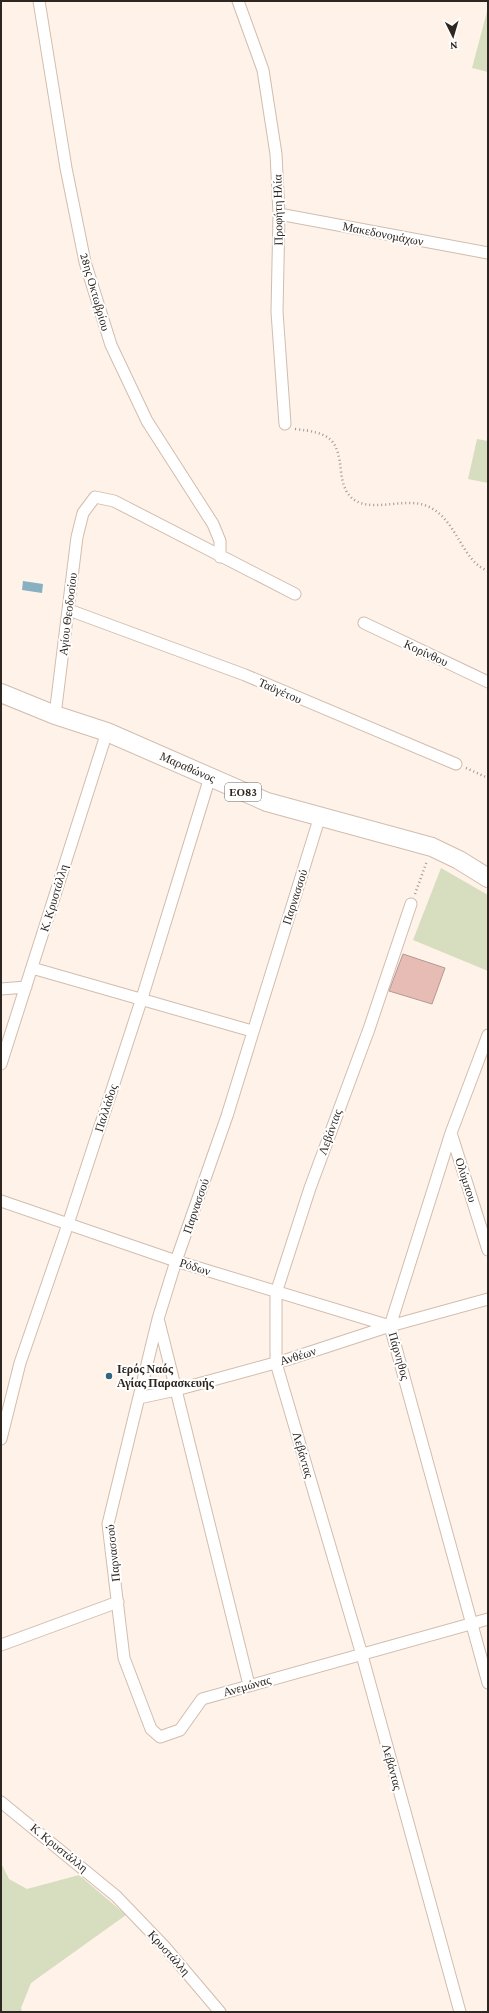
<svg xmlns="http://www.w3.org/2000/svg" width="489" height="2013" viewBox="0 0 489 2013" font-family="'Crimson Pro',serif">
  <rect width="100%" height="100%" fill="#fff2e8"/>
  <path fill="#d7ddbf" d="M488,8v64l-16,-4z
    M477,439l11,2v42l-20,-4z
    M441,868l47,27v76l-75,-31z
    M1,1863l8,16 18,10 52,-14 47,40 -95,68 -10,25 1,4h-21z"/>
  <path fill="#87b0c2" d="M23,581l20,3 -1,9 -20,-3z"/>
  <path fill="#e7bcb5" stroke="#b29994" d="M403,954l42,14 -13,36 -43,-13z"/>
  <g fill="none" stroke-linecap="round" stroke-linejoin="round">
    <defs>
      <path id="minor" d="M39,1l27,167 19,94 26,83 36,76 66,103 7,17v16
        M238,1l25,69 13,84 3,60 -2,98 8,112
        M279,214l209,39
        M69,610l176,65 211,89
        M364,623l124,59
        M55,715l22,-178 6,-24 12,-16 19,4 181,93
        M320,816l-93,300 -51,145 -18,58 -50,205 16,134 27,71 9,8 20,-7 22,-31 286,-80
        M411,904l-42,125 -59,159 -34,105v70l86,292 98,357
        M32,968l220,63
        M1,989l25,-2
        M488,1035l-37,98 -61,193 98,357
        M1,1064l106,-332
        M451,1133l37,117
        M1,1201l175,60 214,65
        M159,1322l17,68 110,-30 104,-34 98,-27
        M139,1398l37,-8 73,295
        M1,1439l19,-76 48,-139 74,-226 68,-221
        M1,1645l117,-43
        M1,1802l115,94 48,50 56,66"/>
      <g id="primary">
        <path id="s1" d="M1,693l54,22 52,17 160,70 165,45 27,13 29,18"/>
      </g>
    </defs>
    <use href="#minor" stroke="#d1bdae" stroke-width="13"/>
    <use href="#primary" stroke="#d1bdae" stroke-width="20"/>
    <path stroke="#a39890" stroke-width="2.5" stroke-dasharray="1 3" stroke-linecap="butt" d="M295,429c35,4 43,9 46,43 1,8 3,17 8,23 17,21 54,1 78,11 30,12 34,55 61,65
      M466,768l22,10
      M415,894l12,-33"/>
    <use href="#minor" stroke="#fff" stroke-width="11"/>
    <use href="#primary" stroke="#fff" stroke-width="18"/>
  </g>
  <circle fill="#2c677f" stroke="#fff" stroke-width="1.5" cx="109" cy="1376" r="4"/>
  <g text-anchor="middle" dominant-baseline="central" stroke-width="4" stroke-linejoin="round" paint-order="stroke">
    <rect fill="#fff" stroke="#6d6763" stroke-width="1" x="225" y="783" width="36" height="18" rx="3"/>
    <g font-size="11" font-weight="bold" fill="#2e2620">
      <text x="243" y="792">ΕΟ83</text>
    </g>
    <g font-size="12" fill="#2e2620" stroke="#fff">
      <text transform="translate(278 210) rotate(-91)">Προφήτη Ηλία</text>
      <text transform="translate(383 234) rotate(11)">Μακεδονομάχων</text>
      <text transform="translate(95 292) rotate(74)">28ης Οκτωβρίου</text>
      <text transform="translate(68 614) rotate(-83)">Αγίου Θεοδοσίου</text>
      <text transform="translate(426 653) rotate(25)">Κορίνθου</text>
      <text transform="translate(280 691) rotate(24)">Ταϋγέτου</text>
      <text stroke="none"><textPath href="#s1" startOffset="201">Μαραθώνος</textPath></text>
      <text transform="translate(295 897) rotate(-72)">Παρνασσού</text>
      <text transform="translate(54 898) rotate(-73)">Κ. Κρυστάλλη</text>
      <text transform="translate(106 1108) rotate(-72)">Παλλάδος</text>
      <text transform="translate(330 1132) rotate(-70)">Λεβάντας</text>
      <text transform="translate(466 1180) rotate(72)">Ολύμπου</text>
      <text transform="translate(196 1206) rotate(-71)">Παρνασσού</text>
      <text transform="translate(195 1267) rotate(18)">Ρόδων</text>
      <text transform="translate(298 1356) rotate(-17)">Ανθέων</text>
      <text transform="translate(399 1356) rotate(74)">Πάρνηθος</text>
      <text transform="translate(303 1455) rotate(74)">Λεβάντας</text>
      <text transform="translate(113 1553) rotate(-96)">Παρνασσού</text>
      <text transform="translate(247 1686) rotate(-16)">Ανεμώνας</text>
      <text transform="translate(392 1767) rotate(75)">Λεβάντας</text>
      <text transform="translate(59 1848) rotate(39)">Κ. Κρυστάλλη</text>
      <text transform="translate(169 1953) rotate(48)">Κρυστάλλη</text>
    </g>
    <g font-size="12" font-weight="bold" fill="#2e2620" stroke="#fff" text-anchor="start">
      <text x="117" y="1369">Ιερός Ναός<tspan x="117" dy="14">Αγίας Παρασκευής</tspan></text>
    </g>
  </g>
  <rect width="489" height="2013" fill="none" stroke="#2e2620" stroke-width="4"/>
  <g transform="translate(453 36) rotate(175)" stroke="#ffffff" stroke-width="3" paint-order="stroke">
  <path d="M0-3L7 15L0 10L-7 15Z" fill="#2e2620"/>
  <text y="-6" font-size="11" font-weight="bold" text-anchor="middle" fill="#2e2620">N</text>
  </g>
</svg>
